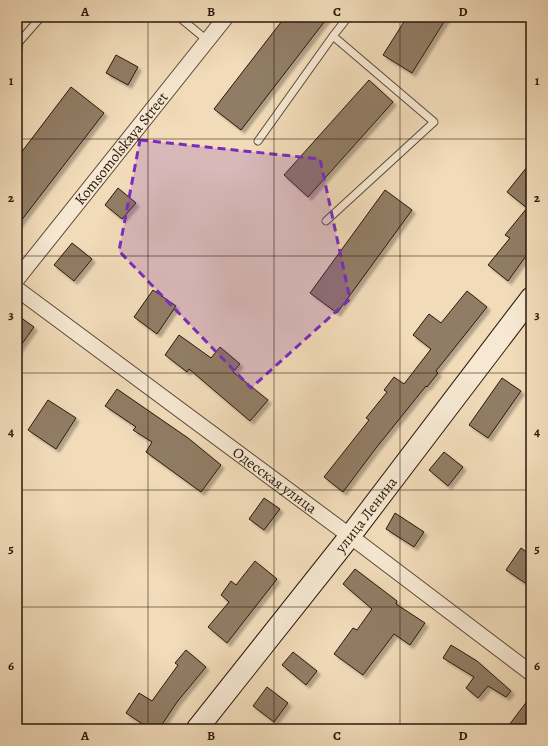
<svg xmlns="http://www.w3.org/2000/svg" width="548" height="746" viewBox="0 0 548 746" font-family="Alegreya,serif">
  <defs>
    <filter id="shadow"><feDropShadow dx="3.5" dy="3.5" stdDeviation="1" flood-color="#0004"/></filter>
  </defs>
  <rect width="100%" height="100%" fill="#f1dbb9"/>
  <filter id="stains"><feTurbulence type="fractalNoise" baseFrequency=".005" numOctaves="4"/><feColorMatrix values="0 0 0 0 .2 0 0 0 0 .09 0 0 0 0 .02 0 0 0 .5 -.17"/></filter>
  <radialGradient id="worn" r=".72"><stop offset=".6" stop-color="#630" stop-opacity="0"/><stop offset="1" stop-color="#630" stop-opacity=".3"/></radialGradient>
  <path fill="#917d65" stroke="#2a180a" filter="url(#shadow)" d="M285,17h43l-87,113 -27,-21z
    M407,17h40l-35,56 -29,-18z
    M116,55l22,12 -10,18 -22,-12z
    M369,80l24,22 -85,95 -24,-22z
    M71,87l33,26 -87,113v-68z
    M531,162v87l-23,32 -20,-16 22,-27 -5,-3 22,-27 -20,-16z
    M118,188l18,15 -14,16 -17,-14z
    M385,190l27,20 -75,103 -27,-20z
    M72,243l20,16 -18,22 -20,-16z
    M153,290l23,16 -19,28 -23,-17z
    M467,291l20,16 -51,64 2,2 -11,14 -1,-1 -50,62 -33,44 -19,-15 45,-57 -3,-2 21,-26 -3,-2 10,-13 10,7 27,-35 -18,-14 16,-21 12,9z
    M17,315l17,12 -17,24z
    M179,335l32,23 9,-11 20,17 -7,8 35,28 -18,21 -61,-52 -2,3 -22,-17z
    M502,378l19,13 -33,47 -19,-13z
    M117,389l71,49 33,27 -20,27 -55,-40 6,-10 -19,-12 3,-3 -31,-21z
    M48,400l28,18 -20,31 -28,-19z
    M444,452l19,15 -15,19 -19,-16z
    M264,498l16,11 -16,21 -15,-11z
    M395,513l29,19 -10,15 -28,-18z
    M521,548l10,7v32l-25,-17z
    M255,561l22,18 -50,64 -19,-16 21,-25 -8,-7 10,-14 5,4z
    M355,569l42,32 -1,3 29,19 -15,22 -16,-11 -31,41 -29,-21 19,-26 4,2 15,-21 -29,-25z
    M451,645l26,16 34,30 -5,6 -18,-11 -10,12 -12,-10 8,-11 -31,-19z
    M186,650l20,17 -29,35 -18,27h-9l-24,-16 13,-20 13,8 26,-36 -3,-2z
    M293,652l24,19 -11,14 -24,-20z
    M267,687l21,16 -14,19 -21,-16z
    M531,696v27l-5,6h-20z"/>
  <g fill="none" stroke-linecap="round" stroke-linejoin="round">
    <defs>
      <path id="lane" d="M179,17l29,24
        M17,56l2,-14 22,-25
        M258,141l75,-105
        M326,221l108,-99 -101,-86 15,-19"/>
      <g id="street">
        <path id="s1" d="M17,279l209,-262"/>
        <path id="s2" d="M17,289l333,247 181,137"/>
      </g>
      <g id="secondary">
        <path id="s3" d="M197,729l153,-193 181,-238"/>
      </g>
    </defs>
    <use href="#lane" stroke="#5c4936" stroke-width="9"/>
    <use href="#street" stroke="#5c4936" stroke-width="17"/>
    <use href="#secondary" stroke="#2a180a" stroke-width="23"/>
    <use href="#lane" stroke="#f6e8d2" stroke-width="7"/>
    <use href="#street" stroke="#f6e8d2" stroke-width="15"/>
    <use href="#secondary" stroke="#f6e8d2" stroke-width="21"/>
  </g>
  <path fill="#7b2cbf" fill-opacity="0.2" stroke="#7b2cbf" stroke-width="3" stroke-dasharray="8 5" stroke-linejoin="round" d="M140,140l180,19 30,140 -99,89 -132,-137z"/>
  <path fill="none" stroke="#2a180a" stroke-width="1" stroke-opacity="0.55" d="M148,17v712M274,17v712M400,17v712M17,139h514M17,256h514M17,373h514M17,490h514M17,607h514"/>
  <g text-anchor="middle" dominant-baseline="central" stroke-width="3" stroke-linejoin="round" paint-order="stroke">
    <g font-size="15" fill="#2a180a" stroke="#f6e8d2">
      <text stroke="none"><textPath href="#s1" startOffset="167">Komsomolskaya Street</textPath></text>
      <text stroke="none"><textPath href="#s2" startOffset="321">Одесская улица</textPath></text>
      <text stroke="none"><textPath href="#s3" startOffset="273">улица Ленина</textPath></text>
    </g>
  </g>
  <rect width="548" height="746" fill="none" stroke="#f1dbb9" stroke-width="44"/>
  <rect x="22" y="22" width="504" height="702" fill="none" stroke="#2a180a" stroke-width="1.5"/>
  <g font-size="13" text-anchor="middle" font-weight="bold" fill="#2a180a">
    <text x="85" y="16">A</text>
    <text x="211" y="16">B</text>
    <text x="337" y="16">C</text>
    <text x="463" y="16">D</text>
    <text x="11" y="85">1</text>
    <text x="537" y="85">1</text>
    <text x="11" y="202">2</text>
    <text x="537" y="202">2</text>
    <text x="11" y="319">3</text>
    <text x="537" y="319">3</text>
    <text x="11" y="436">4</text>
    <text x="537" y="436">4</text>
    <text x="11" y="553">5</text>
    <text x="537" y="553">5</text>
    <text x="11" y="670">6</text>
    <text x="537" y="670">6</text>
    <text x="85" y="740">A</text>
    <text x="211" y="740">B</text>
    <text x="337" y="740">C</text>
    <text x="463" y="740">D</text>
  </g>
  <rect width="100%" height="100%" filter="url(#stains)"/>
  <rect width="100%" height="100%" fill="url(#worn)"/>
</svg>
